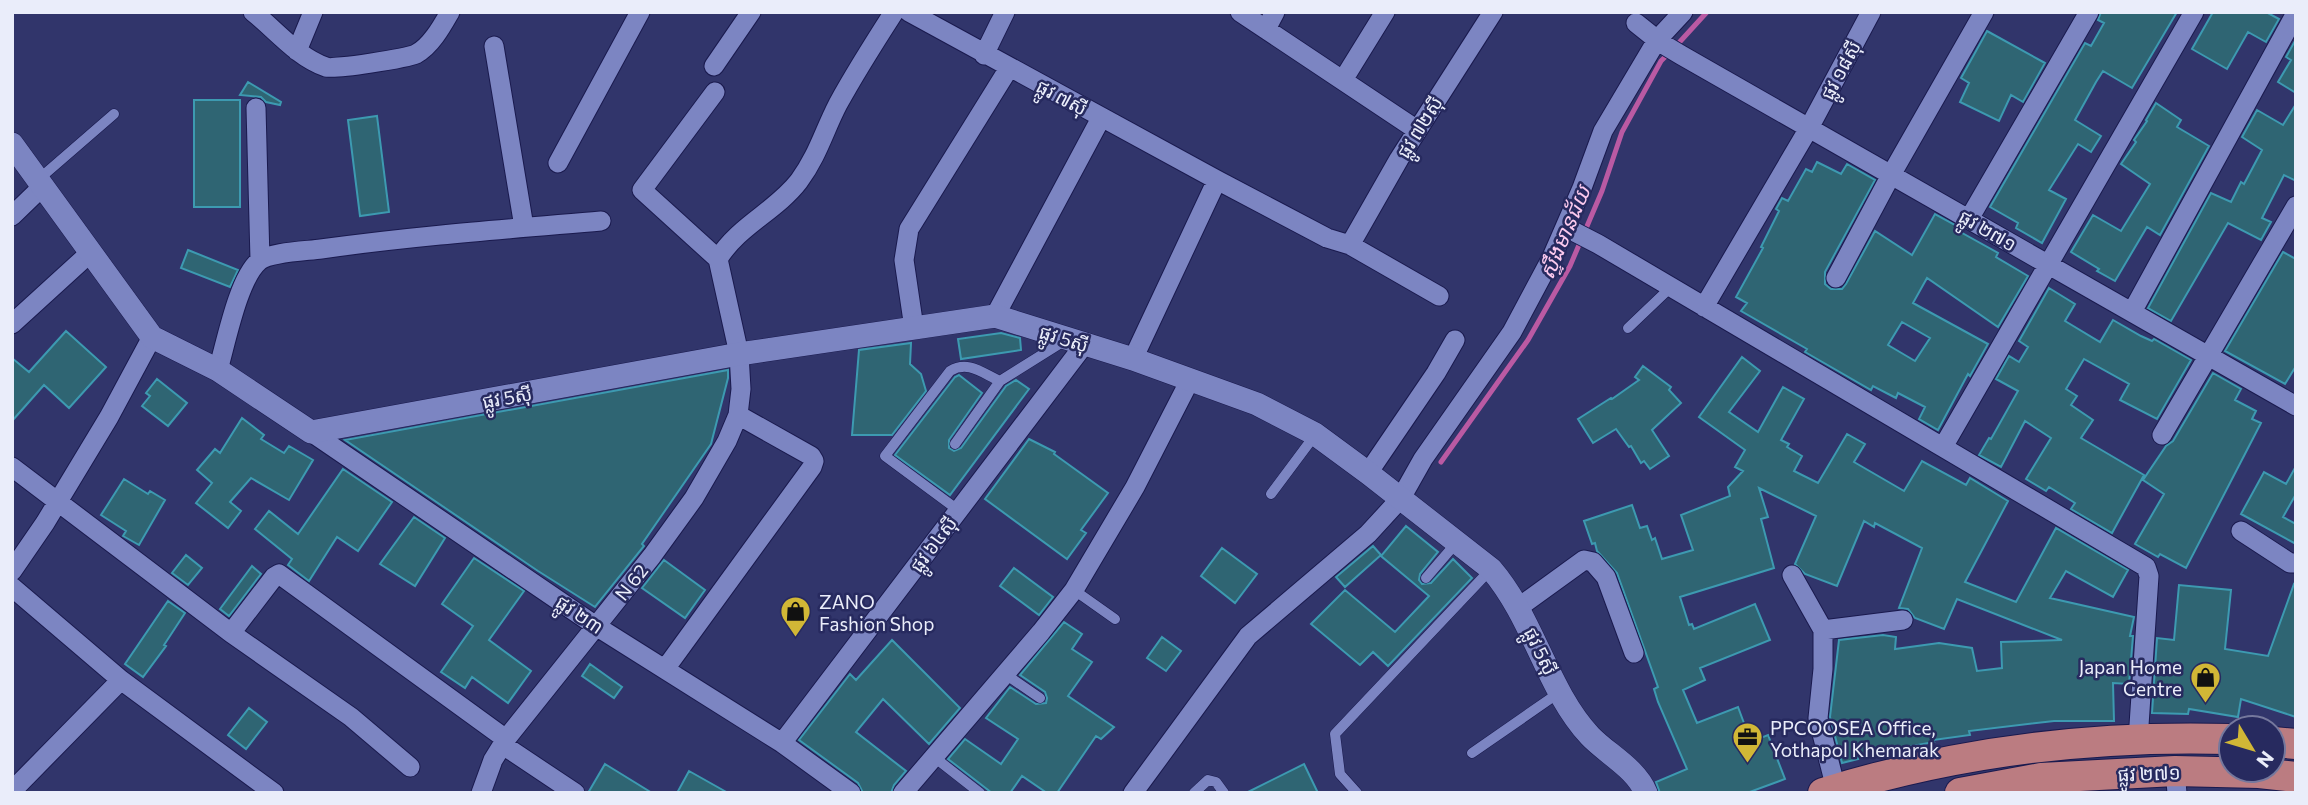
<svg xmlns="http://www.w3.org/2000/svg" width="2308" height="805" viewBox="0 0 2308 805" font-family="Commissioner,'Noto Sans Khmer',sans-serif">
  <rect width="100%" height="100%" fill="#31356b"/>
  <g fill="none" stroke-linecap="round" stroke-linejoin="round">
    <path stroke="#ba5aa3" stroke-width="5" d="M1676,46l31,-34
      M1441,462l87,-122 42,-74 32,-75 20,-59 39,-71 8,-8"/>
  </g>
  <path fill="#2f6573" stroke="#3d9ab1" stroke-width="2" fill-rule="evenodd" d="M2101,12h76l-45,76 -29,-17 -7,11 -21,38 26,16 -10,16 -13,-8 -29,46 17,9 -24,44 -26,-15 2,-5 -28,-16 95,-164 6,3 13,-23 -6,-3z
    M2213,12h53l13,7 -13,23 -18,-10 -21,37 -35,-20z
    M1987,31l58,32 -22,39 -12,-7 -12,26 -39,-19 9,-19 -8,-5z
    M2296,39v54l-18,-11 13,-22 -5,-3z
    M248,82l33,20 -1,3 -14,-3 -5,-5 -21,-2z
    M194,100h46v107h-46z
    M2156,103l25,17 -4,7 32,19 -49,89 -13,-8 -32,54 -18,-10 2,-2 -28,-17 22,-37 28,16 29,-47 -29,-20 15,-22 -2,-2 13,-19 -1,-1z
    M2296,104v77l-12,-6 -22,43 9,4 -10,18 -33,-17 -57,98 -23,-13 63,-115 20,9 10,-20 3,2 18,-34 -20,-13 15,-27 26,15z
    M377,116l12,96 -29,4 -12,-96z
    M1817,162l24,12 6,-10 28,16 -50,92v12l6,5h11l4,-5 29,-53 37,24 23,-41 22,12 -2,3 43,24 -2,4 32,19 -30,51 -71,-49 -14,25 75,41 -18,32 -2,-2 -30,56 -19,-11 6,-12 -27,-14 -2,5 -23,-12 -2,4 -66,-38 2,-3 -66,-38 6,-8 -11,-6 27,-49 -2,-1 18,-36 -3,-2 6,-11 6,3 18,-32 6,3zM1902,322l28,16 -15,23 -27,-16z
    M188,250l50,20 -8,17 -49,-19z
    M2283,252l13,7v107l-11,18 -60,-33z
    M2049,288l26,16 -10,17 35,21 13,-22 28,16 11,5 2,-2 37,21 -34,59 -37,-19 9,-16 -45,-25 -18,30 11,7 -6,9 22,15 -12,18 63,37 -32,58 -41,-24 4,-6 -26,-16 -3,4 -20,-12 25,-41 -26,-17 -24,46 -22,-12 10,-17 2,1 27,-48 -22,-12 13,-23 10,6 9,-15 -9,-6z
    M66,331l40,36 -37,41 -25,-23 -32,36v-63l17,14z
    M1001,333l19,5 1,12 -60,9 -3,-20z
    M911,343l-1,21 11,10 5,17 -34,44h-40l7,-85z
    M1742,357l18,14 -31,41 29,20 25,-45 21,12 -23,41 8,4 -2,3 15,9 -8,15 24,12 29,-49 18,10 -11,18 50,29 18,-30 44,24 4,-7 38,23 -43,81 51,20 40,-74 72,42 -15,27 -47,-26 -16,27 84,19 -4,19h3l-4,48 -16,-1 1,38h-60l-85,10 1,4 -37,5 1,2 -77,14 1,3 -16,4 -12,-46 9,-77 44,-5 13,2 -1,12 44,-6 33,5 5,23 25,-3 -1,-26 61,-2 -105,-41 -13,30 -29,-11 -7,-9 -9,-1 23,-60 -47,-25 -1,4 -10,-6 -27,65 -32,-12 -10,-10 21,-48 -57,-28 9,29 -7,2 13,49 -94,29 9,28 3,-1 2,5 61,-25 15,36 -70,28 5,12 -22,10 14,33 41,-16 13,35 17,-7 17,44 -38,14h-87l-4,-11 31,-13 -29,-67 -4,-13 4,-2 -41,-114 -20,-22 -2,-8 -3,1 -8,-23 48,-16 8,23 7,-2 5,14 3,-2 7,21 31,-9 -12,-35 49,-19 -2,-9 15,-16 -8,-4 10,-17 -46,-33z
    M1643,366l28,21 -2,3 12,13 -29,27 17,26 -19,13 -6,-8 -3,2 -10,-17 -2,1 -13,-18 -23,14 -15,-24 33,-21 1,1 27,-19 -4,-3z
    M728,370v8l-17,66 -69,100 2,2 -49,61 -57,-36 -193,-131z
    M2213,373l28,16 -6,11 21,11 -4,8 9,4 -75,145 -26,-14 -2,3 -23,-13 29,-50 -21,-14 23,-34 7,-5z
    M959,375l23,18 -33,47v8l5,3 7,-3 45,-62 10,-6 13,9 -79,106 -55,-40 60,-78z
    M157,379l30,24 -19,23 -26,-20 8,-10 -4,-3z
    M242,418l22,17 -3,4 23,14 5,-7 24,14 -24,40 -38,-22 -21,24 11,9 -13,17 -32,-25 16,-20 -15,-13 18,-21 5,4z
    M1029,439l26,13 -1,2 54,39 -27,37 5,3 -19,26 -82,-60z
    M2296,466v28l-13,23 13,7v20l-55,-30 23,-42 22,12z
    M343,469l49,33 -34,49 -21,-14 -28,44 -21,-16 4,-6 -37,-30 14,-18 29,23z
    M124,479l24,15 2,-3 15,9 -26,45 -16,-9 3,-5 -25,-16z
    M414,517l31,21 -30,48 -35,-22z
    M1406,526l32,26 -18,22 -1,6 3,4 9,-1 22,-24 19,19 -84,88 -15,-14 -13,13 -49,-41 34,-34 50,42 34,-36 -48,-40z
    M1373,546l8,9 -36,32 -9,-10z
    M1222,548l35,26 -22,29 -34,-27z
    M186,555l16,13 -14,17 -16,-12z
    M474,558l50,33 -35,49 42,31 -23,32 -36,-26 -7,11 -24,-16 32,-46 -31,-22z
    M664,560l41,30 -20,28 -43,-30z
    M252,566l9,8 -32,42 -9,-7z
    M1014,568l39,29 -14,18 -39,-29z
    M2294,584l2,1v132l-55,-18 -3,18 -49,-8 -1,5 -36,-1 5,-75 17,2 5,-55 52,5 -6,59 43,7z
    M168,601l17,12 -21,32 2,1 -23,31 -18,-13z
    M1064,622l18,12 -10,15 20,13 -24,34 46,31 -13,12 -5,-3 -39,57h-10l-25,-17 -12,17h-18l-44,-34 17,-20 36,25 17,-25 -32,-21 24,-31 26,17 10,-1 1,-5 -2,-6 -25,-17z
    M1162,637l19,14 -15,20 -19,-13z
    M892,640l68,68 -31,36 -46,-45 -27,33 50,39 -12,14 -3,8h-28l-5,-10 -59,-43 51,-66 6,6z
    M590,664l32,23 -8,11 -32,-22z
    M249,708l18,14 -21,27 -18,-14z
    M605,764l47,29h-64z
    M1304,764l14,29h-72z
    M689,771l39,22h-51z"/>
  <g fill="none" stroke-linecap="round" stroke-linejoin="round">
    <defs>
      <path id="service" d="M39,179l75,-65
        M1628,328l43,-41
        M955,444l45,-63 64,-40
        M1271,494l44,-59
        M958,510l-73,-54 65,-85c18,-11 32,2 50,10
        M1426,578l31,-36
        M1074,590l41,29
        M1005,674l35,24
        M1472,753l88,-61
        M934,757l46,36
        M1194,793l14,-13 8,2 8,11
        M1357,793l-17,-19 -5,-40 156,-165"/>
      <path id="minor" d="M253,12c23,18 44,45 73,55 8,3 81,-9 90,-13 15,-8 26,-28 34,-42
        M909,12l308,168 110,58 23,7 89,51
        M1240,12l177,118
        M1636,23l25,20 20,12 615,351
        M1266,29l9,-17
        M494,46l30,181
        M297,51l16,-39
        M984,55l21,-43
        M714,66l37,-54
        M1343,80l42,-68
        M256,108l4,152
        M558,163l82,-151
        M12,216l31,-30
        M1969,219l120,-207
        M1565,227l33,17 548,323 3,9 -11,164
        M1350,245l49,-86 94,-147
        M718,259c20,-33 58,-48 81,-78 19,-26 25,-50 39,-77 17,-31 36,-61 56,-92
        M1836,278l55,-103 93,-163
        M1704,307l105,-179 62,-116
        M2132,312l164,-299
        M995,316l106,-198
        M12,324l79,-72
        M914,328l-10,-68 5,-31 100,-161
        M1133,359l84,-179
        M218,370c8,-27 20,-91 41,-109 11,-9 48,-10 62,-12 93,-13 187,-20 280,-28
        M311,432l285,194 186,117 69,50
        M2162,435l134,-229
        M1943,447l251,-435
        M12,467l219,166 120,84 59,50
        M1368,473l68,-100 19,-33
        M2241,531l49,32h6
        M12,571l33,-48 64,-106 43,-80
        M1792,575l31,55v39l-5,49 18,71
        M12,587l109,93 153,113
        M1519,607l65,-47 9,2 13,15 28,76
        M1823,630l80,-10
        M231,633l43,-56 5,-3 227,165
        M665,669l147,-202 2,-6 -3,-5 -73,-41
        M782,743l302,-398
        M503,745l72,48
        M2175,771l2,22
        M12,791l109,-111
        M481,793l12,-33 13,-21 146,-183 42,-58 33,-57 11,-26 3,-26 -2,-35 -21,-95 -76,-69 73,-98
        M903,793l138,-161 33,-42 61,-103 55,-107
        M1133,793l115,-157 120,-102 33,-36 22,-39 89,-127 40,-75 30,-69 21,-57 54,-91 26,-28"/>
      <path id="tertiary" d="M12,144l140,193 66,33 93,62 428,-78 256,-38 138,43 124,45 58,30 53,39 123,96c43,50 56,121 99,167 17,18 46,32 56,57"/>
      <path id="primary" d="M2273,742l23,2
        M1823,793c131,-41 271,-58 408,-54
        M1960,793l81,-15 134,-7 84,2 37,4"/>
    </defs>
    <use href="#service" stroke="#1a1a4e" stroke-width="11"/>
    <use href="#minor" stroke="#1a1a4e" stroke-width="21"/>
    <use href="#tertiary" stroke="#1a1a4e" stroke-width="24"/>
    <use href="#primary" stroke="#1a1a4e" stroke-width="32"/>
    <use href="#service" stroke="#7c85c2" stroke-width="10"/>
    <use href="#minor" stroke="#7c85c2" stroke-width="19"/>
    <use href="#tertiary" stroke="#7c85c2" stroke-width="23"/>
    <use href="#primary" stroke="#bb7c81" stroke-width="30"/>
  </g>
  <defs>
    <symbol id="shop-pin" viewBox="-11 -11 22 30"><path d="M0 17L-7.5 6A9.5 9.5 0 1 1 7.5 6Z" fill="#d1b736" stroke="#272a5f"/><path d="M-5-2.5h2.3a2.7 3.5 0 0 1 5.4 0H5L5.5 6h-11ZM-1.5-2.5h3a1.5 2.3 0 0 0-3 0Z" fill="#111"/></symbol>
    <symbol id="office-pin" viewBox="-11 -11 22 30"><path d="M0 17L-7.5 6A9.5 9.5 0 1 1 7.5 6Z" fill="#d1b736" stroke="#272a5f"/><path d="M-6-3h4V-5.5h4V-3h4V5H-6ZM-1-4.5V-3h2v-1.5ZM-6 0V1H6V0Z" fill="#111"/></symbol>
  </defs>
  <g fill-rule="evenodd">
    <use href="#shop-pin" x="778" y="594" width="35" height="47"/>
    <use href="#shop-pin" x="2188" y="660" width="35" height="47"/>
    <use href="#office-pin" x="1730" y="720" width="35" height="47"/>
  </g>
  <g text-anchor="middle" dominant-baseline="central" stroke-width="5" stroke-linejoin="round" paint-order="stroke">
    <g font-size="19" fill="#eaedfa" stroke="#272a5f">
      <text transform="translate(1840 70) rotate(-62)">ផ្លូវ ១៨ស៊ី</text>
      <text transform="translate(1062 97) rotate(28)">ផ្លូវ ៧ស៊ី</text>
      <text transform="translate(1419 127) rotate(-58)">ផ្លូវ ៧២ស៊ី</text>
      <text transform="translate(1988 230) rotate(30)">ផ្លូវ ២៧១</text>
      <text transform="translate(1064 338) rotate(17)">ផ្លូវ 5ស៊ី</text>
      <text transform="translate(507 397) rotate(-10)">ផ្លូវ 5ស៊ី</text>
      <text transform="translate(933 544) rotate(-53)">ផ្លូវ ៦៤ស៊ី</text>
      <text transform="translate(631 582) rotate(-52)">N 62</text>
      <text transform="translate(580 614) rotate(34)">ផ្លូវ ២៣</text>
      <text transform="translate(1541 651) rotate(64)">ផ្លូវ 5ស៊ី</text>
      <text transform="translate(2149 773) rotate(-2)">ផ្លូវ ២៧១</text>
    </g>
    <g font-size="19" fill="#eaedfa" stroke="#272a5f" text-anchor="start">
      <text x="819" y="601">ZANO<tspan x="819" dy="22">Fashion Shop</tspan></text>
      <text x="2182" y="666" text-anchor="end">Japan Home<tspan x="2182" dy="22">Centre</tspan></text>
      <text x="1770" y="727">PPCOOSEA Office,<tspan x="1770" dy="22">Yothapol Khemarak</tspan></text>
    </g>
    <g font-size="21" font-style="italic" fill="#fccaee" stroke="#272a5f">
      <text transform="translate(1564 232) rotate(-67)">ស្ទឹងមានជ័យ</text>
    </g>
  </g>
  <rect width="2308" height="805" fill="none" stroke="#eaedfa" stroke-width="28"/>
  <g transform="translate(2252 749) rotate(128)"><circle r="33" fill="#272a5f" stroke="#75789d" stroke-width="2"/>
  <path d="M0-5L12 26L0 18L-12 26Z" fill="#d1b736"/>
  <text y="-10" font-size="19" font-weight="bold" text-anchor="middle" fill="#eaedfa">N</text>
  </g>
</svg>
